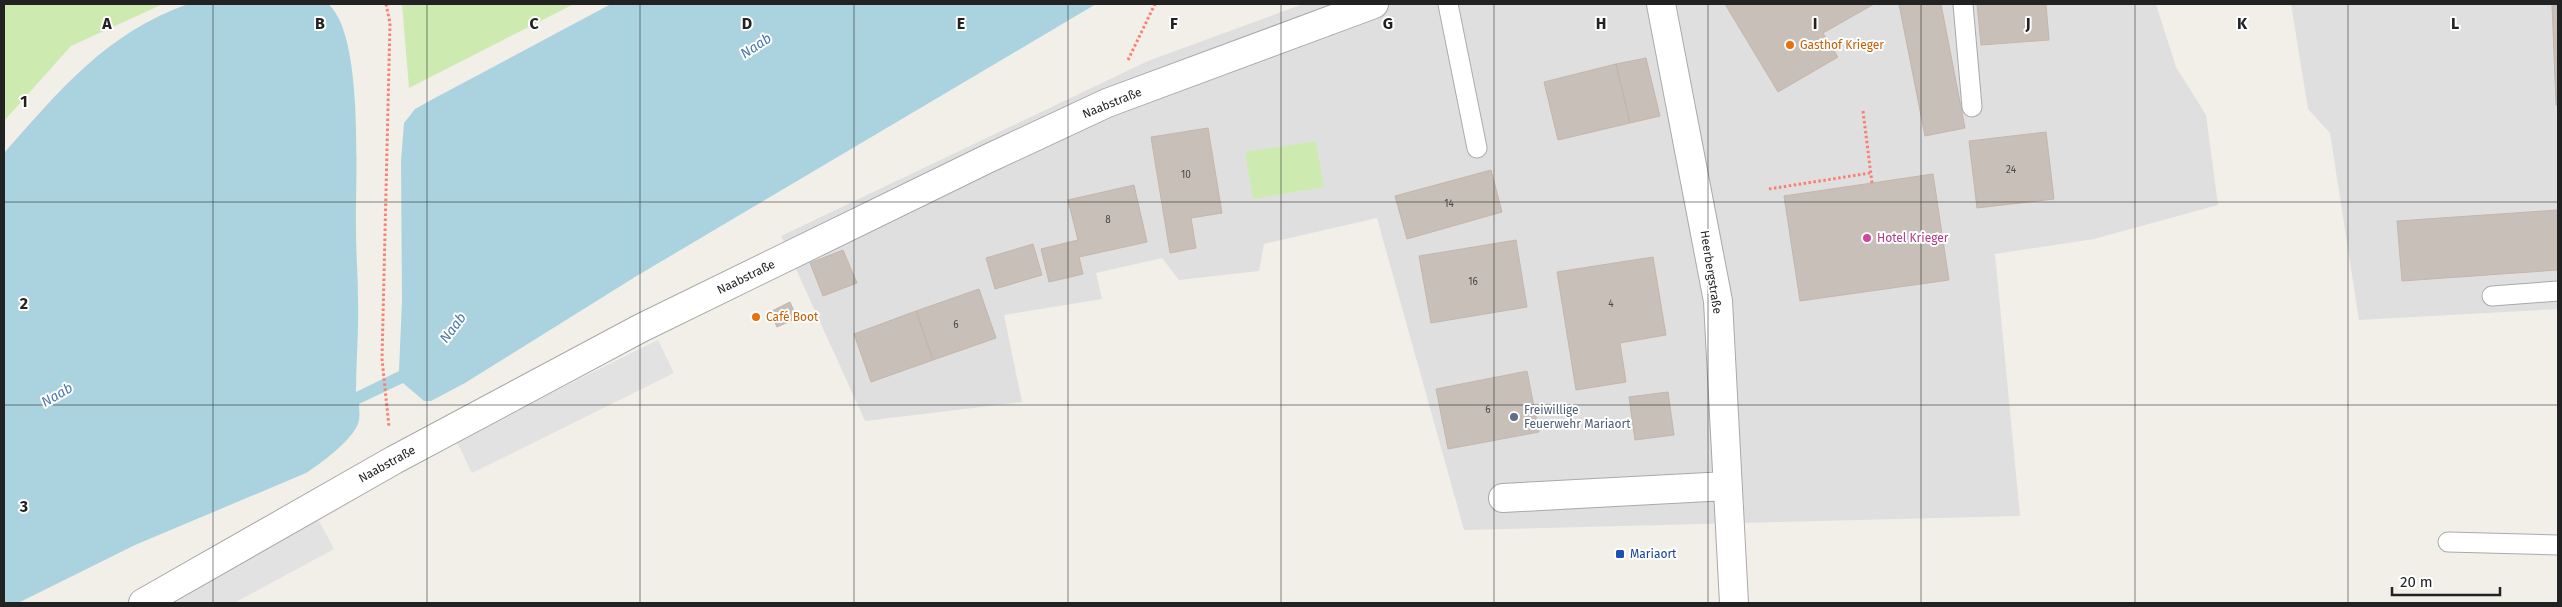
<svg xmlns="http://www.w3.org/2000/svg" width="2562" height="607" viewBox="0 0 2562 607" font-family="'Fira Sans',sans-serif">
  <rect width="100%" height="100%" fill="#f2efe9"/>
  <path fill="#e0dfdf" d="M1303,4h853l20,63 30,48 12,90 -124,34 -99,15 25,262 -556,14 -87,-312 -113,26 -5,27 -80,9 -17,-22 -66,15 6,26 -98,16 18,87 -157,19 -84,-185 367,-175z
    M2291,4h267v305l-199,11 -29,-187 -22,-24z"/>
  <path fill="#cdebb0" d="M4,4h159l-92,42 -67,75z
    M402,4h172l-165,84z
    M1316,141l8,46 -71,12 -8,-47z"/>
  <path fill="#e2e2e2" d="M658,340l16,33 -202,100 -16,-33z
    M318,519l16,30 -100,54h-70z"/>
  <path fill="#aad3df" d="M188,4h140c37,31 27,178 28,225 0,24 2,48 2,72 1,30 -2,61 -2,91l43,-21 3,-70 -1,-140 3,-38 11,-14 18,-10 178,-95h485l-461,273 -170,106 -34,18h-7l-21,-18 -44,21c0,5 1,11 0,16 -2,17 -40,45 -53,53l-171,72 -115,57 -16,1v-450c55,-62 102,-120 184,-149z"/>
  <path fill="#c7bfb8" stroke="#c4b6ab" d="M1725,4h149l-51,29 15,24 -60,35z
    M1899,4h42l24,124 -40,8z
    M1977,4h69l3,36 -68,5z
    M2552,4h6v101h-2z
    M1646,58l14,58 -30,7 -14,-59z
    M1616,64l14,59 -72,17 -14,-58z
    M1208,128l14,85 -31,5 5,30 -26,5 -19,-116z
    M2046,132l8,67 -77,9 -8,-67z
    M1491,170l11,42 -95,27 -12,-43z
    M1933,174l16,106 -149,21 -16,-105z
    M1134,185l13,57 -68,15 4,17 -34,8 -8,-33 37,-9 -10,-40z
    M2558,210v60l-156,11 -5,-60z
    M1516,240l11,67 -96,16 -12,-67z
    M1033,244l9,31 -47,14 -9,-31z
    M843,250l14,33 -34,13 -13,-33z
    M1653,257l13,78 -46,8 6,39 -50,8 -19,-118z
    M979,289l17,49 -63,22 -17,-49z
    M790,302l7,16 -20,9 -7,-15z
    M916,311l17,49 -62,22 -17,-48z
    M1527,371l12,61 -91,17 -12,-60z
    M1668,392l6,43 -39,5 -6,-43z"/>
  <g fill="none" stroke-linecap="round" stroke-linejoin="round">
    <defs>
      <path id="lane" d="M1448,4l29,144
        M1963,4l9,103
        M2492,296l66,-5
        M2448,542l110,3"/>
      <path id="street" d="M1661,4l57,297 16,302
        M1503,498l224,-12
        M143,603l251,-143 247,-132 346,-169 120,-56 267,-99"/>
    </defs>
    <use href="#lane" stroke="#a9a9a9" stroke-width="21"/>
    <use href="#street" stroke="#a9a9a9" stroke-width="30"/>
    <path stroke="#fa8072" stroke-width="3" stroke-dasharray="2.5 2.5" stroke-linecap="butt" d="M386,4l4,19 -8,336 7,68
      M1128,60l27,-56
      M1863,111l9,72
      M1769,189l101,-16"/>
    <use href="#lane" stroke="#fff" stroke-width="19"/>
    <use href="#street" stroke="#fff" stroke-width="28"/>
  </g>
  <path fill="none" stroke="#222" stroke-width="1" stroke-opacity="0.55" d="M213,4v599M427,4v599M640,4v599M854,4v599M1068,4v599M1281,4v599M1494,4v599M1708,4v599M1921,4v599M2135,4v599M2348,4v599M4,202h2554M4,405h2554"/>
  <g fill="#e8710a" stroke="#fff" stroke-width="2">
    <circle cx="1790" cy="45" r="5"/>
    <circle cx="756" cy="317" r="5"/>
  </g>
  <circle fill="#d1479c" stroke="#fff" stroke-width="2" cx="1867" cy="238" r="5"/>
  <circle fill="#5c6f8a" stroke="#fff" stroke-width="2" cx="1514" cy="417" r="5"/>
  <rect fill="#1a4fb4" stroke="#fff" stroke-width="2" x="1615" y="549" width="10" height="10" rx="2.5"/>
  <g text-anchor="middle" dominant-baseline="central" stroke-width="4" stroke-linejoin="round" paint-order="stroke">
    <g font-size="10" fill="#4b4948">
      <text x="2011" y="170">24</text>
      <text x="1186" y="175">10</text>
      <text x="1449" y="204">14</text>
      <text x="1108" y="220">8</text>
      <text x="1473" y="282">16</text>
      <text x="1611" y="304">4</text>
      <text x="956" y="325">6</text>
      <text x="1488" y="410">6</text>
    </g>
    <g font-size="12" fill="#c56008" stroke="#fff" text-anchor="start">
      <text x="1800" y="45">Gasthof Krieger</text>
      <text x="766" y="317">Café Boot</text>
    </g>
    <g font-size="12" fill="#222" stroke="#fff">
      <text transform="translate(1112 103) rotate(-22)">Naabstraße</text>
      <text transform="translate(1711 272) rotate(81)">Heerbergstraße</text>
      <text transform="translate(746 277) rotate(-26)">Naabstraße</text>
      <text transform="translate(387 464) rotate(-29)">Naabstraße</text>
    </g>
    <g font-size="12" fill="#b23c85" stroke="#fff" text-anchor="start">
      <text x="1877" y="238">Hotel Krieger</text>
    </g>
    <g font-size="12" fill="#4e5e75" stroke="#fff" text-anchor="start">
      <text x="1524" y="410">Freiwillige<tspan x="1524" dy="14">Feuerwehr Mariaort</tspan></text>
    </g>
    <g font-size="12" fill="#164399" stroke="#fff" text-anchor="start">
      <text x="1630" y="554">Mariaort</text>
    </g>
    <g font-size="14" font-style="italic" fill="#4a7aab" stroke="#fff">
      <text transform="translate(756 46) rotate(-34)">Naab</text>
      <text transform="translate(453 328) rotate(-53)">Naab</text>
      <text transform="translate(57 395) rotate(-30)">Naab</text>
    </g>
  </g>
  <g font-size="16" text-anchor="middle" font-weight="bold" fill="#222" stroke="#fff" stroke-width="4" stroke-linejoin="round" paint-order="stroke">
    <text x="107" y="29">A</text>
    <text x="320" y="29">B</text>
    <text x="534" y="29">C</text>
    <text x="747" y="29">D</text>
    <text x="961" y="29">E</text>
    <text x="1174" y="29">F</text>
    <text x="1388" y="29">G</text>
    <text x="1601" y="29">H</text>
    <text x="1815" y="29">I</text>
    <text x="2028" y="29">J</text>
    <text x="2242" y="29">K</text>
    <text x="2455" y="29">L</text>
    <text x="24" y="107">1</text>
    <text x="24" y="309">2</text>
    <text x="24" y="512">3</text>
  </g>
  <rect width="2562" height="607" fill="none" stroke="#222222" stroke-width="10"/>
  <path d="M2392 587v8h108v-8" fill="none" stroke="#222222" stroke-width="2.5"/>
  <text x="2400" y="587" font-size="15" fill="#222222" stroke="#ffffff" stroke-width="4" paint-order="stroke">20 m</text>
</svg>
